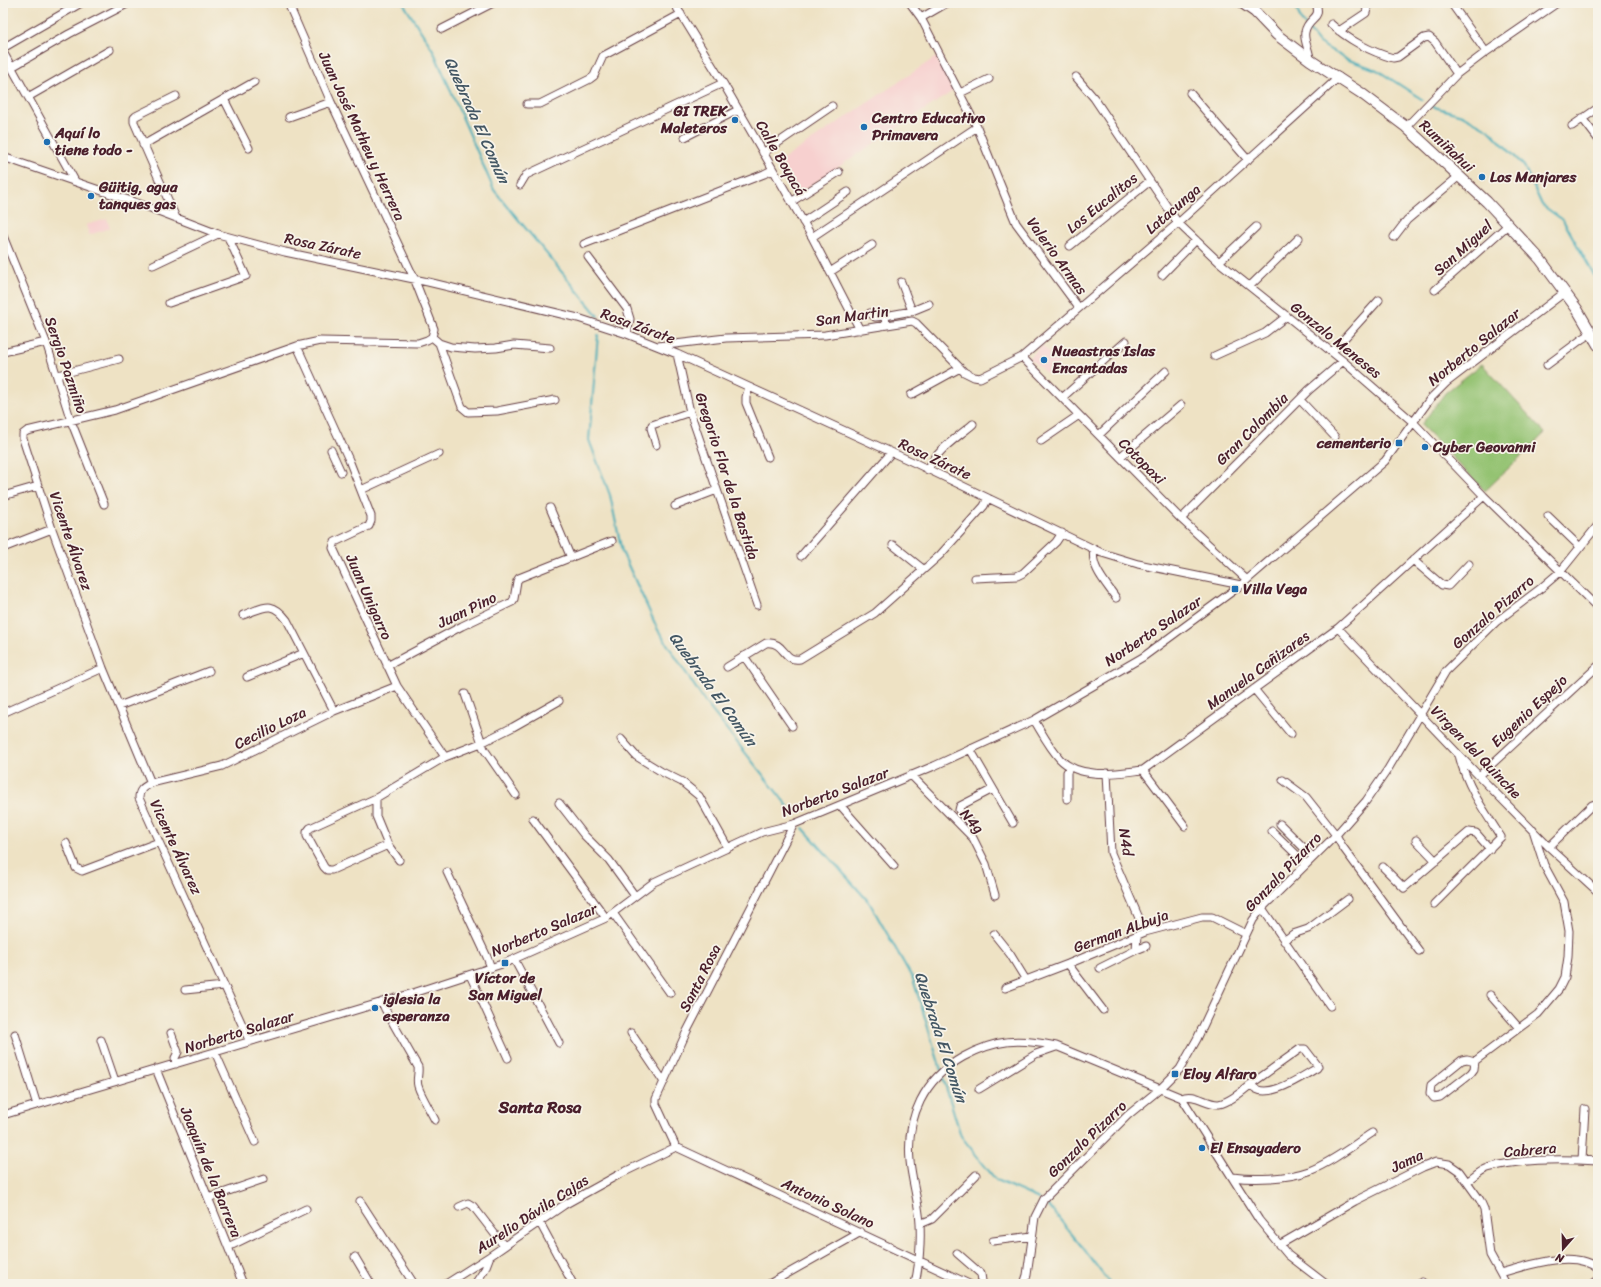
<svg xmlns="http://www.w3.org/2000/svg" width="1601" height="1287" viewBox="0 0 1601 1287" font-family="Sriracha,sans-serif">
  <rect width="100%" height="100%" fill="#f7f3e8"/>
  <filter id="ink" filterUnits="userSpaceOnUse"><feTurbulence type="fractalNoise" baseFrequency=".025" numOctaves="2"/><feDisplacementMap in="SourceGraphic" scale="8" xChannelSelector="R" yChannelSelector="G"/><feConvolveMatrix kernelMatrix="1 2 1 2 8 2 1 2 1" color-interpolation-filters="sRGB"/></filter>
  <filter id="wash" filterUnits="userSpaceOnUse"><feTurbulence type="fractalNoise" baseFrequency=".012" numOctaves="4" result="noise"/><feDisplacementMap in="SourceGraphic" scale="16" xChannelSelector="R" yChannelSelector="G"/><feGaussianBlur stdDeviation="0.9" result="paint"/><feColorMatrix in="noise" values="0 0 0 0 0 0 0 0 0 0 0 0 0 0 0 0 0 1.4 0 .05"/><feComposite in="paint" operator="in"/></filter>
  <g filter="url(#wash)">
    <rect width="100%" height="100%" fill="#eee2c4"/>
    <path fill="#f7d0cf" d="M936,57l17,34 -157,104 -20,-31z
      M107,219l3,9 -21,7 -3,-10z
      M1042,345l17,18 -12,11 -18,-16z"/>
    <path fill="#94c372" stroke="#6f714e" d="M1482,364l63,69 -60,58 -64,-66 24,-32z"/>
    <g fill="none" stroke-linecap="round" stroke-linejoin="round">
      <path stroke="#3cabb9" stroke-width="2" d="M403,3l30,47 61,140 104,126
        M1295,3l6,18 4,4
        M1308,29l11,14 27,16 31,11 46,30
        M1431,106l31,9 27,15 35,36 18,39 21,15 35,62
        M598,335l-9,105 21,55 12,57 36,78 47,72 89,112
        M803,828l66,74 44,77 28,91
        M942,1074l19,62 35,44 43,19
        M1048,1205l35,43 27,36"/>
    </g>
  </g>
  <g filter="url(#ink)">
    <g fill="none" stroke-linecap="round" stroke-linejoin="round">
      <defs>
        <path id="street" d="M288,3l43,99 83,176 20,51 -2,8
          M674,3l49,80 89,154 48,93
          M910,3l11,15 56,109 39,96 63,85
          M1451,3l35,49
          M921,18l26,-15
          M1331,24c16,15 40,28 62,34l5,-1 26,-19 5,-1 6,5 22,32
          M442,29l51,-26
          M1339,31l27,-18 1,-4 -3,-6
          M3,48l78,-45
          M3,52l72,129
          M1310,60c0,-10 -7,-19 -5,-28 3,-16 17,-11 11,-29
          M12,67l57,-33 60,-31
          M1076,77l18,21 84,125 41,39 124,99 70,61 71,74 114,112
          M960,93l29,-14
          M1190,93l58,67
          M176,96l-40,20 -2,2v4l42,96
          M28,97l82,-47
          M224,99l25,49
          M527,104h13l50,-25 4,-3 9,-20 78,-42
          M289,117l42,-15
          M1582,118l16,21
          M1572,126l26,-18
          M1406,127l51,-53 29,-22 71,-49
          M685,137l53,-27
          M143,145l111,-63
          M763,153l69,-47
          M3,157l137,47 78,30 67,18 143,30 150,36 49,16 50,20 238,109 187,90 36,11 103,21
          M520,185l6,-10 197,-92
          M791,202l48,-30
          M803,222l45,-30
          M3,236l43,106 25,79 33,83
          M812,237l165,-110
          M1394,237l13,-17 51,-43
          M584,244l180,-70 8,-4
          M1070,246l80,-65
          M588,257l39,52 3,10 -3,15
          M1219,262l37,-35
          M153,265l65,-31
          M830,272l42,-27
          M1162,275l34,-35
          M1250,286l49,-48
          M1435,290l73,-65
          M169,303l77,-27 -18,-39
          M912,311l17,-7
          M870,313l5,4 10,-1
          M886,325l-1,-9 27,-5 -11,-29
          M432,337l7,6 23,64 6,5 29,-1 58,-11
          M439,343l12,4 24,2 21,-1 18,-3 36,3
          M297,346l52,114 22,56v5l-2,5 -34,16 -2,6 64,138 48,71
          M658,346l68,-8 99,-3 87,-14 4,2 48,49 10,5 6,1 42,-21 156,-134 161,-146
          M3,352l43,-10
          M1332,352l47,-52
          M677,354l13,58 67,193
          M1214,356l51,-23 22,-17
          M1022,357l159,162 66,61
          M1547,365l35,-26 10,-6
          M58,375l61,-16
          M749,387l-3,10v6l22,54
          M911,395l49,-27
          M1062,398l64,-57
          M1300,400l35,37
          M1099,435l67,-64
          M1041,441l38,-26
          M656,445l-5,-17 1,-3 38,-13
          M331,450l10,22
          M1120,457l61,-52
          M928,470c8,-20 29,-32 45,-46
          M361,490l78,-36
          M3,496l35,-10
          M675,506l42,-16
          M550,508l21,50
          M1548,516l32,31
          M1181,519l128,-129 34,-29
          M893,545l30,24
          M3,548l49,-19
          M1094,549c-4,18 12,34 22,49
          M801,556l90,-103
          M1413,560l29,25 6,1 21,-22
          M975,578l42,-2 6,-3 33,-31 6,-9
          M243,615c21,-7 28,-16 44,5l47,91
          M1338,628l141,148 70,71 49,45
          M744,656l48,70
          M387,666l75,-40 50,-24 2,-3 3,-18 2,-3 93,-37
          M727,667l39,-24c20,-2 16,19 34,16l75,-46 65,-58 44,-49 4,-8
          M247,677l57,-24
          M1254,689l37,45
          M465,694l19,55 32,46
          M119,706l90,-35
          M3,713l100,-45
          M1034,720c8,13 15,27 26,39 20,21 57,14 83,11l195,-142 146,-132
          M621,739l15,17 26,16 20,10 17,14 29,52
          M970,749l43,74
          M1143,770l42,56
          M1107,773l4,80 34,79
          M911,775l62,63 13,26 9,31
          M1479,776l119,-110
          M1283,780l23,17 30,38 6,11 77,105
          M151,783l-48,-115 -51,-139 -29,-90v-5l4,-3 88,-21 182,-64 23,-5 98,2 9,-3 5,-3
          M376,798v18l12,29 11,15
          M1067,799v-27l3,-5
          M559,803l25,32 25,25 26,36
          M840,805l54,61
          M533,819l73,99
          M969,822l-10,-12 1,-4 33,-17
          M1280,824l33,33
          M1272,831l34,33
          M1416,840l20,21
          M66,843l10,25 6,3 77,-29
          M388,845l-56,25h-5l-3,-3 -17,-31v-4l3,-4 66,-30 69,-41 36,-14 32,-16 46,-26
          M1549,847l43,-42 6,-2
          M1383,867l21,21 65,-56 7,1 14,16
          M447,872l40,85 4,11
          M1434,904l67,-67c-17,-26 -35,-52 -42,-82
          M1262,908l68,98
          M613,913l57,80
          M994,934l16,20 16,26
          M1284,941l9,-7 15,-5 40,-30
          M1136,950l10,-4
          M514,959l45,84
          M1068,964l35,46
          M1100,968l36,-18 1,-15
          M470,975l38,83
          M1005,988l63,-24 77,-32 57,-15h10l34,17
          M185,990l39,-4
          M1490,995l29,33
          M382,1002l3,7 33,58c1,7 -2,12 0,19 3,10 12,24 17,34
          M171,1033l7,19 -3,6 1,6
          M631,1033l33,49
          M15,1034l22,71
          M101,1040l14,41
          M250,1042l-111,-244c0,-9 5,-11 12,-15l71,-17 112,-55 63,-25
          M215,1052l40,90
          M1475,1061l-8,-2 -5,1 -31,25 -1,8 4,5 6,-1 31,-24 3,-4 1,-8 63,-47 21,-25 6,-12 3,-20 1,-26 -5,-29 -20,-37 -11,-35
          M156,1069l87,215
          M979,1089l57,-35 20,-7
          M1182,1098l77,122 29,35 38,29
          M3,1115l410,-122 92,-30 101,-45 48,-36 108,-50 32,-8 46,-19 94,-39 100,-46 109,-63 98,-72 144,-124 45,-62 16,-16 119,-91
          M676,1147l-20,-43v-5l31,-68 107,-207
          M676,1147l293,137
          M1582,1160l3,-51
          M1232,1177c22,3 55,2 77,-6 23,-9 43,-25 63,-38
          M1468,1181c6,-4 13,-11 20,-13 32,-10 77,-9 110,-7
          M208,1198l56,-19
          M360,1201l54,83
          M459,1207l9,-4 5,3 31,40
          M539,1221l34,63
          M920,1224l12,-5 44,-44
          M993,1241l39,-5
          M1279,1245l76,-44 68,-34 13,-5 13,2 10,7 21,29 4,9 6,46 16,29
          M228,1247l78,-38
          M957,1253l24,21 1,7 -2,3
          M355,1257l16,27
          M1500,1273c26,-7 75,-25 98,-4
          M446,1284l44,-28 74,-51 54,-30 58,-28
          M475,1284l10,-15 5,-13
          M769,1284l92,-52
          M915,1284c4,-19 6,-41 5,-60 -1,-21 -8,-42 -10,-63 -4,-44 14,-82 53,-104 33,-18 56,-19 93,-11l126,52c12,-6 25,7 37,6 10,-2 24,-13 32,-20l49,-35h5l13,17 -1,2c-14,8 -54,36 -66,16
          M1024,1284l3,-9 8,-58 9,-18 84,-84 32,-26 20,-20 17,-30 56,-119 9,-12 74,-73 30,-34 22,-32 58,-98 50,-49 45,-34 20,-17 37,-46
          M1418,1284l4,-2
          M1594,1284l4,-3"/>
        <path id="secondary" d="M1242,3l13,9 22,23 33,25 51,33 45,34 81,75 53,57 37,50 21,36"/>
      </defs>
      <use href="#street" stroke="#633c42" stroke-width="9"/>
      <use href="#secondary" stroke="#633c42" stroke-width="12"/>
      <use href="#street" stroke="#fff" stroke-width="7"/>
      <use href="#secondary" stroke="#fff" stroke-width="10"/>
    </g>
  </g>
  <g fill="#1f6fb2" stroke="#f7f3e8" stroke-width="1.5">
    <circle cx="735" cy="120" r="4"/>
    <circle cx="864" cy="127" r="4"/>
    <circle cx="47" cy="142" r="4"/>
    <circle cx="1482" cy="177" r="4"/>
    <circle cx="91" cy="196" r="4"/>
    <circle cx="1044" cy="360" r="4"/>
    <rect x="1395" y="439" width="8" height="8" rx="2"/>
    <circle cx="1425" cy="447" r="4"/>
    <rect x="1231" y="585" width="8" height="8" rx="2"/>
    <rect x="501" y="959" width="8" height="8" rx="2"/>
    <circle cx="375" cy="1008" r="4"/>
    <rect x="1171" y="1070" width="8" height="8" rx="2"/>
    <circle cx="1202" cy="1148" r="4"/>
  </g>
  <g text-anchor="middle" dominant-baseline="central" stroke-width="3.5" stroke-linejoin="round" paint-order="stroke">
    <g font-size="15" font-weight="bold" fill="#4a1f2b" stroke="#f7f3e8" text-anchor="start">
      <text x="727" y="111" text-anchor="end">GI TREK<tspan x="727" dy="17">Maleteros</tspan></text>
      <text x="872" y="118">Centro Educativo<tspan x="872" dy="17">Primavera</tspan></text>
      <text x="55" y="133">Aquí lo<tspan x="55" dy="17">tiene todo -</tspan></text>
      <text x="1490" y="177">Los Manjares</text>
      <text x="99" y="187">Güitig, agua<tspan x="99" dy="17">tanques gas</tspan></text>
      <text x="1052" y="351">Nueastras Islas<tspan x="1052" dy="17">Encantadas</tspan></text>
      <text x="1391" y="443" text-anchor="end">cementerio</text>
      <text x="1433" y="447">Cyber Geovanni</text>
      <text x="1243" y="589">Villa Vega</text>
      <text x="505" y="978" text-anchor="middle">Víctor de<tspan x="505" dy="17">San Miguel</tspan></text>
      <text x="383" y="999">iglesia la<tspan x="383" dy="17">esperanza</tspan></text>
      <text x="1183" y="1074">Eloy Alfaro</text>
      <text x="1210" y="1148">El Ensayadero</text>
    </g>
    <g font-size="15" fill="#4a1f2b" stroke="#f7f3e8">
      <text transform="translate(362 136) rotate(65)">Juan José Matheu y Herrera</text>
      <text transform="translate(1447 146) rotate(43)">Rumiñahui</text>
      <text transform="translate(781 158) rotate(60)">Calle Boyacá</text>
      <text transform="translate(1102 203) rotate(-39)">Los Eucalitos</text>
      <text transform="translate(1173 209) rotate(-41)">Latacunga</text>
      <text transform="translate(323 246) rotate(12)">Rosa Zárate</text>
      <text transform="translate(1463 248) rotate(-42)">San Miguel</text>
      <text transform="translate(1057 256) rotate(54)">Valerio Armas</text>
      <text transform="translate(852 316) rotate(-8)">San Martin</text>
      <text transform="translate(638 326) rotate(20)">Rosa Zárate</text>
      <text transform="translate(1336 340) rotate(39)">Gonzalo Meneses</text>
      <text transform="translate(1474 347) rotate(-39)">Norberto Salazar</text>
      <text transform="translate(66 365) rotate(71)">Sergio Pazmiño</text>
      <text transform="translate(1252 429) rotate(-45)">Gran Colombia</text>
      <text transform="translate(935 459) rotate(25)">Rosa Zárate</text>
      <text transform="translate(1142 461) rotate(45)">Cotopaxi</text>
      <text transform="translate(727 476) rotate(72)">Gregorio Flor de la Bastida</text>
      <text transform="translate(71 541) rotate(71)">Vicente Álvarez</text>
      <text transform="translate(369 597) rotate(66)">Juan Unigarro</text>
      <text transform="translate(467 610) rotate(-26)">Juan Pino</text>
      <text transform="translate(1493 612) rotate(-41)">Gonzalo Pizarro</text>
      <text transform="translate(1153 631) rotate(-34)">Norberto Salazar</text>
      <text transform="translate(1258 670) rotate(-36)">Manuela Cañizares</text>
      <text transform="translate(1529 711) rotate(-43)">Eugenio Espejo</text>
      <text transform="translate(270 728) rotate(-26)">Cecilio Loza</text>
      <text transform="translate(1476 752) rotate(46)">Virgen del Quinche</text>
      <text transform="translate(835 792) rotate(-21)">Norberto Salazar</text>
      <text transform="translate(972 821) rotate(48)">N4g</text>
      <text transform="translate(1126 842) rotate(81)">N4d</text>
      <text transform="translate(176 847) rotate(65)">Vicente Álvarez</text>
      <text transform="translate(1283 872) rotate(-46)">Gonzalo Pizarro</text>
      <text transform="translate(544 930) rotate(-23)">Norberto Salazar</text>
      <text transform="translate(1121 931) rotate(-20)">German ALbuja</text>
      <text transform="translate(700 978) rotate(-63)">Santa Rosa</text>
      <text transform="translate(239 1032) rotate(-17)">Norberto Salazar</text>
      <text transform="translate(1087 1139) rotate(-44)">Gonzalo Pizarro</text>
      <text transform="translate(1530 1150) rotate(-5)">Cabrera</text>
      <text transform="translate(1407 1161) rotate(-25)">Jama</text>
      <text transform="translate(211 1172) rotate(68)">Joaquín de la Barrera</text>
      <text transform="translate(828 1203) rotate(25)">Antonio Solano</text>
      <text transform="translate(532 1214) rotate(-33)">Aurelio Dávila Cajas</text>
    </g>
    <g font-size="16" font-style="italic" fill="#445764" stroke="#f7f3e8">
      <text transform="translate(477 120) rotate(66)">Quebrada El Común</text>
      <text transform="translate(713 689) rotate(54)">Quebrada El Común</text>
      <text transform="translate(941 1037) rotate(72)">Quebrada El Común</text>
    </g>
    <g font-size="17" font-weight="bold" fill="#4a1f2b" stroke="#f7f3e8">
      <text x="540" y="1107">Santa Rosa</text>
    </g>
  </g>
  <rect width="1601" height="1287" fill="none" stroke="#f7f3e8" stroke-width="16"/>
  <g transform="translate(1563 1249) rotate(200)" stroke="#f7f3e8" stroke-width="3" paint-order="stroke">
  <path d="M0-3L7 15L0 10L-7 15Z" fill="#4a1f2b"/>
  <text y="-6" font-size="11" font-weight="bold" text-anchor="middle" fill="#4a1f2b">N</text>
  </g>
</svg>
